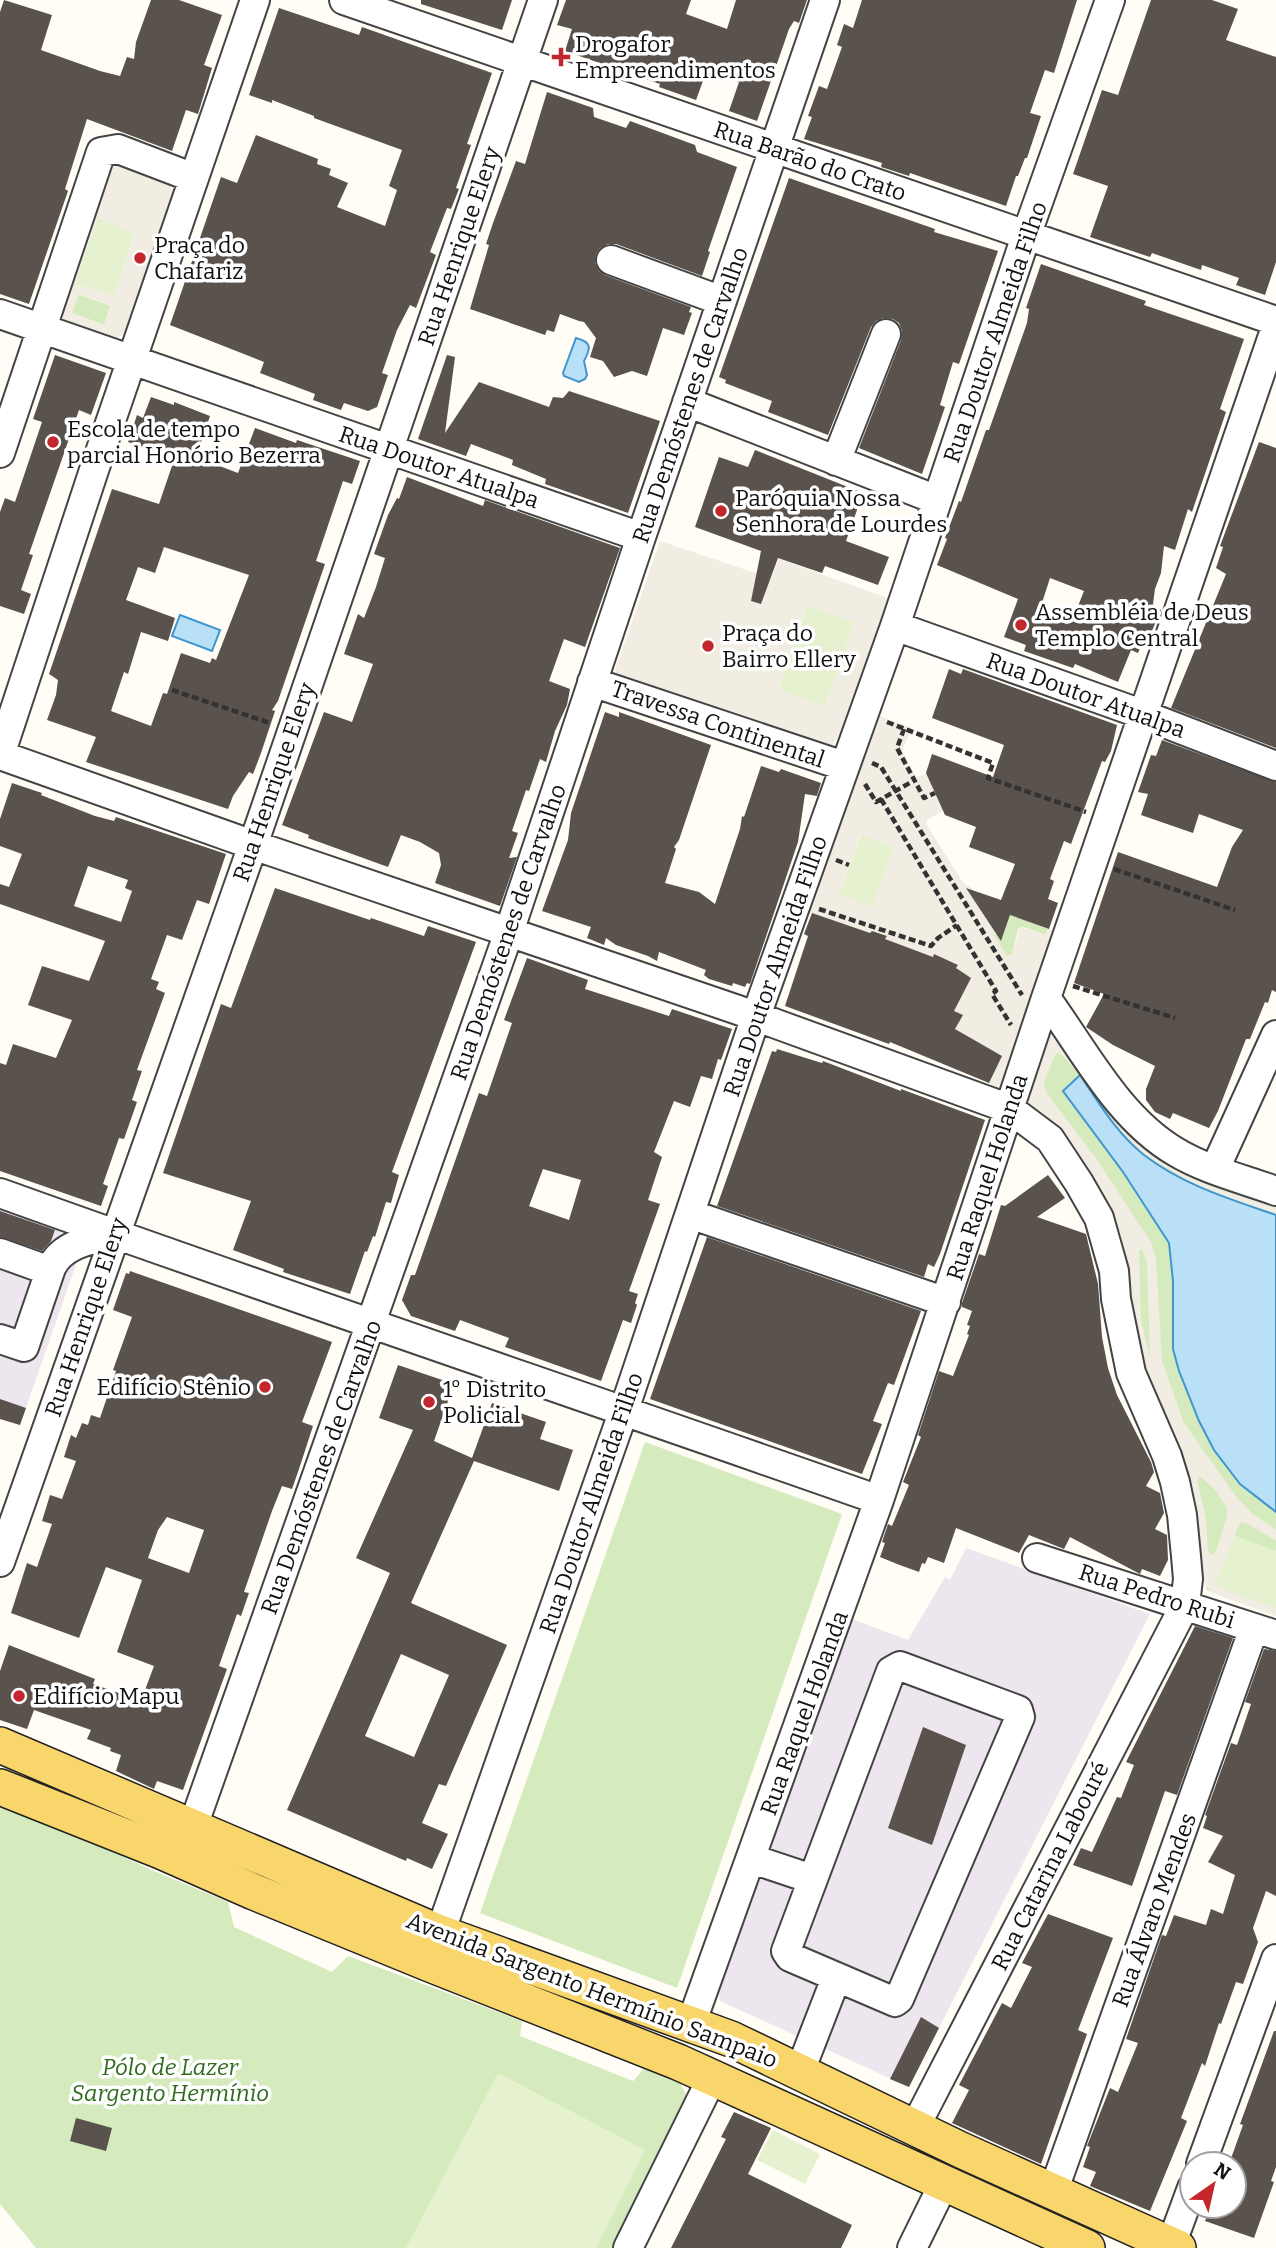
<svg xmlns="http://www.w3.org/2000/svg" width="1276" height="2248" viewBox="0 0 1276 2248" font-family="Bitter,serif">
  <rect width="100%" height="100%" fill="#fffdf5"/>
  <path fill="#eee6ef" d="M0,1209l67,25 12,22 -59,169 -20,-6z
    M966,1548l184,66 -241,473 -189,-86 -1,-7 130,-376 59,22 37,-63 5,3z"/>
  <path fill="#d5ebbd" d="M78,294l33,12 -7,19 -32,-12z
    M1010,915l38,14 -3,6 -22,-8 -5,2 -6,25 -5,3 -15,-24 11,3z
    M1050,1034l174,153 52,19v410l-69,-26 -7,-30 -9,-73 -39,-89 -31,-165 -28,-54 -65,-81z
    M645,1442l197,72 -165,474 -197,-75z
    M0,1800l154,71 74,31 6,25 98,45 16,-16 174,65 -2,15 113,45 12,-14 34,14 11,21 -75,146h-579l-36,-44z"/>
  <path fill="#e6f2cf" d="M97,218l38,13 -21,66 -39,-13z
    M807,605l48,17 -30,84 -47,-16z
    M861,834l34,13 -23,61 -33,-13z
    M1233,1535l43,16v57l-62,-22z
    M498,2073l147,77 -49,98h-190z
    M773,2130l47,24 -15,30 -48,-24z"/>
  <path fill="#f1ede2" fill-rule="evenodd" d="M113,162l56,20 5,13 -46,137 -13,7 -50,-17 -7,-13 45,-140zM97,218l38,14 -21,64 -39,-12zM79,294l31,11 -6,20 -32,-12z
    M660,541l111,37 8,-19 109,39 -49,137 -7,10 -5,3 -210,-71 -2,-7zM807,605l48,17 -30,84 -47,-17z
    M880,716l32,12 -10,23 14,26 11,-3 16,37 -16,9v5l35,56 13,10 -3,6 24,36h-3l14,23 5,-2 8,-27 25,8 3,-6 5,2 -50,160 -14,-8 13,-27 -47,-27 8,-14 -9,-4 4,-46 -23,-11 -2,3 -43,-16 -4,-2v-3l-9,-4 -2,4 -65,-24zM860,835l34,12 -22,60 -33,-12z
    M1059,1031l165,156 52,19v9l-74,-26 -58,-35 -30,-30 -34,-49 -21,-23 -4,3 -11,27 2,10 49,65 56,85 5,16 6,103 22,62 51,72 18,19 23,16v11l-30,-18 -6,-1 -25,64 61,22v8l-64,-23 -7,-9 -14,-97 -39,-89 -24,-90 -2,-54 -5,-21 -28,-54 -64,-73 -1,-8 19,-58 3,-6zM1142,1249l5,14 3,95 -9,-39 -2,-68zM1200,1476l16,15 11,17 -1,11 -10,32 -5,4 -3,-5 -2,-31 -9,-40z"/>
  <path fill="#b9e0f7" stroke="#3f96cf" stroke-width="2" d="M576,338c16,4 15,10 8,23l3,14 -2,4 -6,3 -15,-6 -1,-3z
    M180,615l40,15 -8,21 -40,-15z
    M1080,1075c19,28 37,59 64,80 39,30 86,44 132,60v297l-36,-28 -26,-34 -15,-29 -20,-50 -6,-22v-68l-4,-38 -46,-71 -60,-81z"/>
  <path fill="#5a524d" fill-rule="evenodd" d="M4,0l48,15 -11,35 59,21 20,5 7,-19 7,2 2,-17 15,-42h28l43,15 -18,50 8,3 -14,46 -12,-4 -14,41 -85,-32 -22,70 3,2 -39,113 -29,-10v-282z
    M421,0h91l-10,30 -81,-26z
    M566,0h125l-5,14 41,15 9,-29h71l-8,23 -5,-2 -5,8 -32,92 -28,-10 10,-29 -32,-12 -11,30 -37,-13 1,-3 -95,-33 7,-22 -15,-4z
    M862,0h215l-23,73 -9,-3 -15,43 11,3 -14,42h-2l-7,18h-2l-10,30 -96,-33 -1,3 -28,-9 1,-4 -78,-24 8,-22 -4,-1 11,-30 8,3 15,-42 -5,-2 7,-21 9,4z
    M1151,0h61l26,9 -12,31 50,17v205l-11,33 -29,-10 3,-7 -37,-13 -1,5 -49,-17 -2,4 -60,-20 18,-51 -35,-12 29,-84 16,5z
    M279,8l80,27 3,-8 130,46 -25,71 4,1 -15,43 3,1 -8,20 -4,-1 -17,44 6,3 -20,53 -6,-3 -13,25 -15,43 6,2 -11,32 -9,4 -24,-8 -3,7 -28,-10 2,-6 -55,-21 4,-11 -94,-37 51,-148 16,6 19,-48 62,24 -1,5 14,5 -2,6 19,8 -11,24 48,19 12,-36 -8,-4 13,-36 -88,-32v-2l-42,-16v3l-23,-8z
    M547,92l46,16 1,9 32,11 4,-7 38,14 27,10 2,7 40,15 -29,84 2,1 -8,24 -86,-32h-8l-8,4 -4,6 -1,9 4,8 6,4 86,32 -2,5 3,1 -8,22 -21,-7 -16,48 -15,-5 -18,6 -11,-16 -13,-4 6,-19 -12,-16 -5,-1 -19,-7 -6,18 -7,-2 -2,5 -75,-26 19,-64 -3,-1 7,-21 23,-62 9,3z
    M789,178l146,51 -1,3 64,19 -39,113 -6,-2 -13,43 5,2 -23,67 -63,-26 42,-108 1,-9 -3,-8 -6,-4 -10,-1 -7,3 -5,6 -43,108 -60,-23 4,-11 -47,-18 1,-3 -7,-3z
    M1041,264l105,37 -2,4 100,34 -24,70 6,3 -34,100 -4,-3 -13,41 -11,-4 -3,27 -6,16 -2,15 8,6 -13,30 -4,-2 -6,15 -7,-3 -13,32 -43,-18 -2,4 -49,-17 2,-6 -22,-8 14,-38 -81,-34 10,-26 -2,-1 14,-37 2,1 25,-72h3l38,-107 2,-14 -3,-1zM1050,578l34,13 -8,20 -9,13 -15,-6 -12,-9z
    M55,355l51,18 -15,42 -12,-5 -50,144 4,1 -12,35 10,4 -7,20 -24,-8v-94l5,-14 10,4 27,-80 -9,-3z
    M447,355l8,2 -10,76 34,-51 70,25 4,-10 10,1 6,-7 91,30 -32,92 -83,-29 1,-5 -34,-14 1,-5 -42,-16 -5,12 -48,-17z
    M151,397l23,8v-3l36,14 -14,41 42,16 17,-45 41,15 1,-3 63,21 -8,23 -9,-3 -27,80 9,3 -47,137 -6,9 3,1 -14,42 -8,21 -4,-2 -16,24 -5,13 -142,-47 10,-25 -49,-17 9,-25 2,-15 -9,-6 63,-185 47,15 16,-47 -47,-15 9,-27 6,3zM164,547l85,28 -33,85 -4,-2 -2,5 -29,-10 -14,41 -4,-1 -12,33 -40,-15 13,-39 4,2 13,-42 27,9 7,-23 -49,-18 12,-33 17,6z
    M1259,442l17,6v300l-105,-40 55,-134 -10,-6 7,-21 -3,-1z
    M755,450l108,43 -17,48 43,16 -11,28 -53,-19 -3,7 -44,-15 -17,46 -10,-3 10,-50 -66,-24 24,-70 29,10z
    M407,477l76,29 2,-6 135,48 -35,99 -21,-8 -15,42 21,8 -3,16 -12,26 -9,31 -6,-3 -11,32 -3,-1 -14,41 6,2 -9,25 8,-1 -17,49 -65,-23 6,-18 -2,-12 -19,-11 -19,-7 -13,32 -80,-29 1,-3 -27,-10 42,-113 28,10 21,-58 -29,-10 14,-40 6,4 12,-31 9,-29 -11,-4 14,-39 9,-17 2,1z
    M949,669l12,5 2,-5 154,56 -6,26 -6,11 -3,-1 -31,83 -7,-3 -14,38 4,2 -6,18 10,4 -9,26 -39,-14 -9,26 -35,-53 35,12 14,-36 -46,-17 7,-20 -31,-12 -19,-42 6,-19 61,23 11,-32 -72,-27z
    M605,712l14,5v-5l92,33 -32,95 -5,7 2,2 -11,34 34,9 16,12 25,-75 2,-13 2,1 17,-51 18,6 2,-3 40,14 -4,13 -12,-2 -7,48 -48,142 -3,-1 -2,4 -12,-4 -1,3 -23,-7 -5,-4 2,-5 -47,-18 -2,9 -9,-5 -32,-11 -10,-7 -2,7 -17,-7 4,-11 -49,-16 26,-71 3,-27z
    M1162,740l114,42v210l-4,-2 -4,13 -3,-1 -15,37h-4l-28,72 -9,17 -36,-15 -3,6 -15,-7 -9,-12v-11l9,-23 -42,-21 -27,-18 18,-33 -30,-11 44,-131 99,35 15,-40 11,-17 -44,-16 -6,19 -52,-18 7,-21 -10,-2 13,-37 5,1z
    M12,783l30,10 -1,2 54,21 19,5 2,-4 110,37 -17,50 -12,-4 -15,40 -15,-5 -16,44 8,3 -3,7 9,4 -28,77 5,1 -10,29 5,2 -13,37 -5,-1 -16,46 5,2 -7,20 -101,-35v-108l6,2 7,-21 43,14 16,-38 -44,-15 14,-39 47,15 16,-40 -105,-37v-20l9,3 13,-33 -22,-8v-27zM88,866l40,14 -3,8 7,3 -11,31 -47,-16z
    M275,888l95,32 1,-2 53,18 4,-10 48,16 -84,230 7,3 -8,28 -5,-1 -11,35 -2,-1 -6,16 -2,-1 -15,43 -67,-22 1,-3 -51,-19 18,-49 -88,-28 58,-169 10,4z
    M812,913l58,20 2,-2 15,5 -2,3 48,18 1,-3 24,11 -2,3 15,10 -17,33 9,4 -8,14 47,27 -13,27 -99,-41 -1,2 -104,-38 23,-70 -4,-2z
    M527,958l61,22 -3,9 84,27 3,-7 60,20 -11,31 -3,-1 -6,20 -11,-3 -11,31 -16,-6 -20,51 8,5 -14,43 12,4 -31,87 9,3 -3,9 2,2 -6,18 -8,-3 -22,61 -96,-34 4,-9 -49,-18 -5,11 -44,-15 -9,-16 9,-25h4l64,-182 8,3 25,-73 -8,-3zM543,1169l38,11 -12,40 -40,-14z
    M777,1049l45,14 1,-2 78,30v-2l84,31 -45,134 -6,13 -6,-3 -4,13 -207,-71 55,-155 4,1z
    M1048,1175l17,23 -28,19 49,17 12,50 4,53 6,31 9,27 34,67 3,10 -8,14 14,7 4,20 -9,16 12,6 1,25 -8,16 -18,-7 -2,5 -70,-37 -6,12 -35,-14 -10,18 -63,-25 -12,35 -16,-6 -3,7 -3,-1 -3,9 -22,-8 -17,-7 5,-14 -3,-1 6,-18 4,2 17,-41 -6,-3 18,-45 -3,-2 21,-64 14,5 16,-41 -2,-1 3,-8 -3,-1 5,-14 -10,-4v-4l17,-49 6,2 16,-51 4,1z
    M0,1211l55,19 -4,11 -9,10 -42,-14z
    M707,1237l214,74 -27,74 -6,-2 -15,38 9,3 -20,50 -212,-75z
    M130,1271l202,71 -30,80 11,4 -14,43 -7,20 -10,-3 -10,25 -28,81 5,1 -8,23 -4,-2 -18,52 8,3 -44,121 -26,-9 -3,8 -38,-18 5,-16 -11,-4 1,-3 -24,-9 4,-9 -57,-20 -7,19 -27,-9v-49l9,-26 86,34 -2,5 37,13 1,-3 11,4 12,-32 -37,-14 25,-72 -36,-13 -27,71 -68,-25 16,-50 10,4 15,-43 -10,-3 8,-26 12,4 14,-38 -12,-4 7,-22 5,3 6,-15 6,2 3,-10 9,3 16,-47 -3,-1 19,-53 -19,-7 13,-37 3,1zM167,1517l37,13 -15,43 -41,-15 10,-28z
    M398,1365l56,19 -20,57 38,17 20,-55 54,19 -6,17 33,11 -14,41 -85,-30 -63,142 96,42 -61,141 -7,-2 -17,39 26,11 -16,35 -25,-11 -1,3 -119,-51 103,-237 -34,-15 57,-128 -34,-12zM401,1654l48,21 -35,82 -49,-21z
    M0,1399l26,9 -6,17 -20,-6z
    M1195,1626l38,12 -56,157 -12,-4 -33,95 -59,-21 8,-17 11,4 25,-55 4,1 13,-33 -8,-3z
    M1264,1649l12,2v245l-10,-5 -13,37 5,14 -15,42 -7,-2 -15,42 -2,-1 -14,43 -3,-3 -21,55 6,3 -37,90 -60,-25 6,-14 -13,-5 7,-20 -3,-1 23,-58 8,4 20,-49 -12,-4 36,-104 4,1 8,-21 32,10 5,-16 12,5 12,-39 -27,-13 15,-26 -20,-8 4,-12 -2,-1 26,-72 6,2 14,-41 -6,-2z
    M923,1727l43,18 -34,100 -44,-17z
    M1048,1914l65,24 -35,92 9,4 -46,130 -89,-41 17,-33 -10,-5 43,-82 9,5 21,-41 -10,-4z
    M921,2017l18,11 -30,59 -19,-8z
    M1274,2031h2v136l-5,14 3,1 -20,56 -49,-17 6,-15h23v-42h-5l14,-39 -3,-1z
    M734,2112l37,16 -23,46 104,51 -11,23h-170l55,-109 -5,-2z
    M76,2118l36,10 -6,23 -36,-10z"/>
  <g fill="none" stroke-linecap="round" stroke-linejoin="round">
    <defs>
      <path id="minor" d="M344,0l932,321
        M611,260l111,41
        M0,314l641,223
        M687,402l250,98
        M0,453l101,-301 17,-3 76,29
        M836,461l50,-127
        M895,626l241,86 140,54
        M592,682l252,84
        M0,755l253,90 485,165 272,99 40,30 29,44 20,35 15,53 2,28 15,74 36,83 8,26 7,33 4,41 2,23 -3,26 -270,522
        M0,755l94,-285 161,-470
        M1046,998c38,52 72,120 130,154 30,18 67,27 100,39
        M1215,1169l61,-134
        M0,1193c292,105 586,204 879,307
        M690,1214l256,88
        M0,1253l50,18 -26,76 -24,-8
        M50,1271c9,-27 41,-31 64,-37
        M1037,1558l239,77
        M0,1562l253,-717 290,-845
        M900,1666l118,44 2,7 -121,282 -4,3 -105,-45 -4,-6 105,-280z
        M186,1846l323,-914 132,-395 184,-537
        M752,1859l60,20
        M440,1933l184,-523 132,-394 139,-390 131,-390 84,-236
        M691,2024l188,-524 167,-502 230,-671
        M800,2071l36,-93
        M1201,2164l75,-205
        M1053,2192l201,-564
        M1171,2245l21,-57
        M628,2248l84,-170
        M912,2248l32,-65"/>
      <path id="major" d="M0,1745l440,188 291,106 230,111 217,98
        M0,1787l161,64 93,41 176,72 248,98 409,186"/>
    </defs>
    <use href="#minor" stroke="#444" stroke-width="32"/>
    <use href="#major" stroke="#222" stroke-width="38"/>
    <path stroke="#333" stroke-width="4.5" stroke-dasharray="7 3.5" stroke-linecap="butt" d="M172,690l98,33
      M887,722l106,41 -5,15 98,34
      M904,729l-7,19 27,50 11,-5
      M872,763l9,4 141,228
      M865,784l11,18 39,-22
      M881,799l115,192 -4,3 19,31
      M836,860l13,5
      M1114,869l121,41
      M819,909l112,37 7,-8 19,-13
      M1073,986l102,32"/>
    <use href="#minor" stroke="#fff" stroke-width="28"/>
    <use href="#major" stroke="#f9d66b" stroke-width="35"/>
  </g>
  <g fill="#c4262e" stroke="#fff" stroke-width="2.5">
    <path d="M557.5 46.5h7v7h7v7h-7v7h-7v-7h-7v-7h7z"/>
    <circle cx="140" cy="258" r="7"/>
    <circle cx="53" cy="442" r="7"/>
    <circle cx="721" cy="511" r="7"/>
    <circle cx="1021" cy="625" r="7"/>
    <circle cx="708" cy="646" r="7"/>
    <circle cx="265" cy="1387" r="7"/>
    <circle cx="429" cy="1402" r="7"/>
    <circle cx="19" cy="1696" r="7"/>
  </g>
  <g text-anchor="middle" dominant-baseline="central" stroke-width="7" stroke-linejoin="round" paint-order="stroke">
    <g font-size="23" fill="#111" stroke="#fff" text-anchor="start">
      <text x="575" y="44">Drogafor<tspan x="575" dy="26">Empreendimentos</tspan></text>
      <text x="154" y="245">Praça do<tspan x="154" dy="26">Chafariz</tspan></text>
      <text x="67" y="429">Escola de tempo<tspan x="67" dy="26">parcial Honório Bezerra</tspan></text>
      <text x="735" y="498">Paróquia Nossa<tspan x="735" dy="26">Senhora de Lourdes</tspan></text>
      <text x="1035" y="612">Assembléia de Deus<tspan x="1035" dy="26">Templo Central</tspan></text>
      <text x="722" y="633">Praça do<tspan x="722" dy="26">Bairro Ellery</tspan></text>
      <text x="251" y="1387" text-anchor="end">Edifício Stênio</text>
      <text x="443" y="1389">1° Distrito<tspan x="443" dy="26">Policial</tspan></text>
      <text x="33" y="1696">Edifício Mapu</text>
    </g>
    <g font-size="23" fill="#111" stroke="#fff">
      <text transform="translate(810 161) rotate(19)">Rua Barão do Crato</text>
      <text transform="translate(459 246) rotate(-71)">Rua Henrique Elery</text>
      <text transform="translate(995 332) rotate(-71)">Rua Doutor Almeida Filho</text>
      <text transform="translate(690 395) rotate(-71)">Rua Demóstenes de Carvalho</text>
      <text transform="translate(439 467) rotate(19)">Rua Doutor Atualpa</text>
      <text transform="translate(1086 695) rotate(20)">Rua Doutor Atualpa</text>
      <text transform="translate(718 724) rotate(19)">Travessa Continental</text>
      <text transform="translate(274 782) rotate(-71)">Rua Henrique Elery</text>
      <text transform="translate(508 932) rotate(-71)">Rua Demóstenes de Carvalho</text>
      <text transform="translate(775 966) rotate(-71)">Rua Doutor Almeida Filho</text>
      <text transform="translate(987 1177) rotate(-72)">Rua Raquel Holanda</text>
      <text transform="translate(86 1317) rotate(-71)">Rua Henrique Elery</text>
      <text transform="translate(321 1467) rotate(-70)">Rua Demóstenes de Carvalho</text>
      <text transform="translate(591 1503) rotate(-71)">Rua Doutor Almeida Filho</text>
      <text transform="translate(1157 1596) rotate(18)">Rua Pedro Rubi</text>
      <text transform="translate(804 1713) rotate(-70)">Rua Raquel Holanda</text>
      <text transform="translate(1050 1866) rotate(-63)">Rua Catarina Labouré</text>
      <text transform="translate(1154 1910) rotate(-70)">Rua Álvaro Mendes</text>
      <text transform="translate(592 1990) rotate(21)">Avenida Sargento Hermínio Sampaio</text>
    </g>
    <g font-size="23" font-style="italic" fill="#2f6b1f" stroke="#fff">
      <text x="170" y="2067">Pólo de Lazer<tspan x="170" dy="26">Sargento Hermínio</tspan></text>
    </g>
  </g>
  <g transform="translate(1213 2185) rotate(34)"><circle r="33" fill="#ffffff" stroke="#a0a0a0" stroke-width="2"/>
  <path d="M0-5L12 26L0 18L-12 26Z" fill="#c4262e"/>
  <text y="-10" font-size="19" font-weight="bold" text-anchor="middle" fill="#111111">N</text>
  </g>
</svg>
